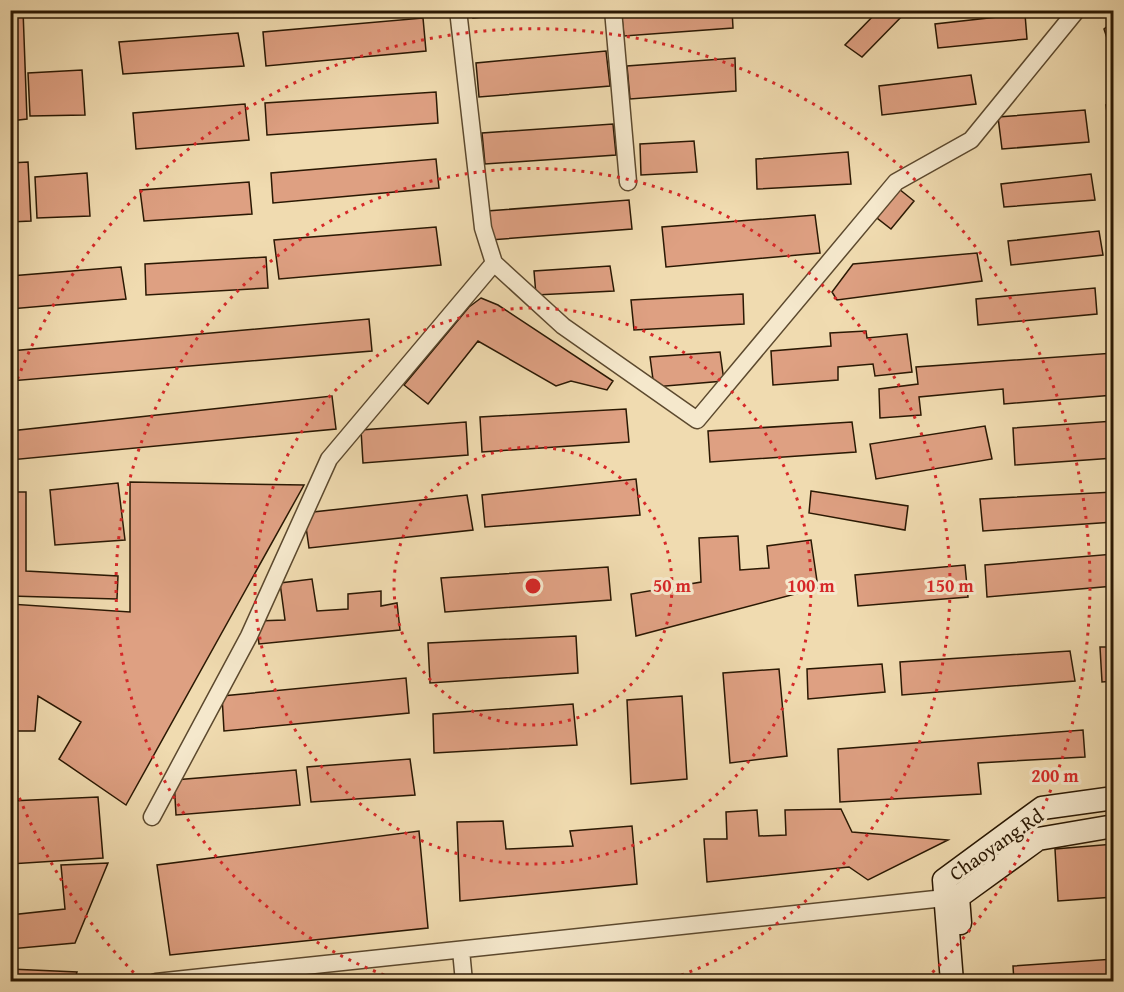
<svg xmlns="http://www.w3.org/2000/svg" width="1124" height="992" viewBox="0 0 1124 992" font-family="'Gentium Book Plus',serif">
  <rect width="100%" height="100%" fill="#f0dbb0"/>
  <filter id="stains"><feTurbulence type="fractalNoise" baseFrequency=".00333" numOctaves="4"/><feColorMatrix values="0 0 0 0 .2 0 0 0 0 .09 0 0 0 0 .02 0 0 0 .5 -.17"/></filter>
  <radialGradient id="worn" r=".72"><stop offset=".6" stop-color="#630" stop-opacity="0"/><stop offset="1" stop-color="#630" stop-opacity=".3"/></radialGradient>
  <path fill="#dea082" stroke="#2a1803" stroke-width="1.5" d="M10,10h13l4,109 -17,2z
    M31,10h55l1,2 -56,2z
    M473,10h88l-88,8z
    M621,10h111l1,18 -109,8z
    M879,10h29l-46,47 -17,-12z
    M1025,14l2,25 -89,9 -3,-24z
    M423,18l3,33 -160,15 -3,-34z
    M1114,21v29h-3l-7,-21z
    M238,33l6,33 -121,8 -4,-32z
    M606,51l4,35 -131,11 -3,-34z
    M735,58l1,33 -106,8 -3,-33z
    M82,70l3,45 -55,1 -2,-43z
    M971,75l5,29 -94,11 -3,-29z
    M436,92l2,31 -171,12 -2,-32z
    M245,104l4,36 -113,9 -3,-36z
    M1114,104v39l-3,1 -5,-39z
    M1085,110l4,32 -87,7 -4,-32z
    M613,124l3,31 -131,9 -3,-31z
    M694,141l3,31 -56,3 -1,-31z
    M848,152l3,32 -94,5 -1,-30z
    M436,159l3,29 -166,15 -2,-30z
    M28,162l3,59 -21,1v-59z
    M87,173l3,43 -53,2 -2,-41z
    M1091,174l4,26 -91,7 -3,-23z
    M249,182l3,32 -108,7 -4,-31z
    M899,189l15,12 -23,28 -14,-11z
    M629,200l3,29 -142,11 -3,-29z
    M815,215l5,38 -154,14 -4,-40z
    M436,227l5,38 -162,14 -5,-39z
    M1099,231l4,24 -92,10 -3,-24z
    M977,253l5,28 -145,19 -5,-8 21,-28z
    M266,257l2,31 -122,7 -1,-31z
    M610,266l4,25 -78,4 -2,-24z
    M121,267l5,32 -116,10v-33z
    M1095,288l2,26 -119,11 -2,-26z
    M743,294l1,30 -110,6 -3,-30z
    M481,298l17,7 115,76 -6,9 -36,-9 -15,5 -78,-45 -50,63 -24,-19 65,-78z
    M369,319l3,32 -362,30v-30z
    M866,331l1,7 40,-4 5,38 -37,4 -2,-12 -35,3v13l-65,5 -2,-34 60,-5 -1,-13z
    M720,352l4,29 -70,6 -4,-30z
    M1114,353v42l-110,9 -1,-15 -84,8 2,18 -41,3 -1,-29 39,-5 -2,-17z
    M332,396l4,33 -326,31v-29z
    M626,409l3,33 -147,10 -2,-35z
    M1114,421v37l-99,7 -2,-37z
    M466,422l2,33 -105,8 -2,-33z
    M852,422l4,30 -146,10 -2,-31z
    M985,426l7,33 -116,20 -6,-35z
    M636,479l4,36 -155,12 -3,-32z
    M130,482l174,3 -178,320 -67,-46 22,-37 -43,-26 -3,35h-25v-127l120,8z
    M118,483l7,57 -70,5 -5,-55z
    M811,491l97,15 -3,24 -96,-17z
    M10,492h16v79l92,5 -1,23 -107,-3z
    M1114,492v30l-131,9 -3,-32z
    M467,495l6,35 -164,18 -5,-35z
    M738,536l2,34 29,-2 -2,-22 44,-6 7,48 -182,48 -5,-42 70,-12 -2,-44z
    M1114,554v32l-127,11 -2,-32z
    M965,565l3,32 -110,9 -3,-31z
    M608,567l3,33 -166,12 -4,-34z
    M312,579l5,32 31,-2v-15l33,-3v15l16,-3 3,27 -141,14 -3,-23 29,-1 -5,-37z
    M576,636l2,37 -148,10 -2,-40z
    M1100,647h14v34l-12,1z
    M1070,651l5,30 -173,14 -2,-33z
    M882,664l3,28 -77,7 -1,-30z
    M779,669l8,87 -57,7 -7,-90z
    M406,678l3,35 -185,18 -2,-35z
    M682,696l5,83 -56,5 -4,-84z
    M573,704l4,41 -143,8 -1,-39z
    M1083,730l2,27 -107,6 3,31 -141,8 -2,-53z
    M1114,737v43l-5,1v-43z
    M410,759l5,36 -104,7 -4,-35z
    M296,770l4,35 -124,10 -2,-35z
    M98,797l5,61 -93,6v-63z
    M841,809l11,23 96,8 -80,40 -19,-13 -142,15 -3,-43h23l-1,-27 31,-2 2,26 27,-1 -1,-25z
    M503,821l3,28 67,-3 -3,-15 62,-5 5,58 -177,17 -3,-79z
    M419,831l9,97 -258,27 -13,-90z
    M1114,844v53l-56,4 -3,-52z
    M108,863l-33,80 -65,6v-34l55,-6 -4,-44z
    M1114,959v23h-100l-1,-16z
    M10,969l67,3 -3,10h-64z"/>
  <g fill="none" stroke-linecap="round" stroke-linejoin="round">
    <defs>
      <path id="street" d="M458,10l25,218 11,35 69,63 134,94 199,-238 75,-42 106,-130
        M613,10l15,172
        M152,817l97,-181 80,-177 165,-196
        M461,950l3,32
        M156,982l798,-85"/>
      <path id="secondary" d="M960,923l-2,-26 80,-58 76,-13
        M952,982l-8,-102 98,-72 72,-10"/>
    </defs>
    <use href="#street" stroke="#5c492e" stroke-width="19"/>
    <use href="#secondary" stroke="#2a1803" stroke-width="25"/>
    <use href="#street" stroke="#f5e8cc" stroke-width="16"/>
    <use href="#secondary" stroke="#f5e8cc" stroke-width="22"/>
  </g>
  <g fill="none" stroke="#d62828" stroke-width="3" stroke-dasharray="3 6">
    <circle cx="533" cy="586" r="139"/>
    <circle cx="533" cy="586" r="278"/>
    <path d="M401 981A417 417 0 1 1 665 981"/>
    <path d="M140 979A556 556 0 0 1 11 776M11 396A556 556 0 1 1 926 979"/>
  </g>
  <g text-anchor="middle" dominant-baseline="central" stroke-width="6" stroke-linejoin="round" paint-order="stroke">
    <g font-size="20" fill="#2a1803" stroke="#f5e8cc">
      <text transform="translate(996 844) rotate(-35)">Chaoyang.Rd</text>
    </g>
  </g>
  <circle cx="533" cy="586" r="9" fill="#d62828" stroke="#f5e8cc" stroke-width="3"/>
  <g font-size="18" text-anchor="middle" font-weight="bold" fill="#d62828" stroke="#f5e8cc" stroke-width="6" stroke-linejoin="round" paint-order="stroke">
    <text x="672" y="592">50 m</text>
    <text x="811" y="592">100 m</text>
    <text x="950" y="592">150 m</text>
    <text x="1055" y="782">200 m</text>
  </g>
  <rect width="1124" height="992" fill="none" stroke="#f0dbb0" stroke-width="36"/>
  <rect x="12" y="12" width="1100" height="968" fill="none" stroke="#2a1803" stroke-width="3"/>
  <rect x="18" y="18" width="1088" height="956" fill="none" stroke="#2a1803" stroke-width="1.5"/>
  <rect width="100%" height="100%" filter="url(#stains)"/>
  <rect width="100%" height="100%" fill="url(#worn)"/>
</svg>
